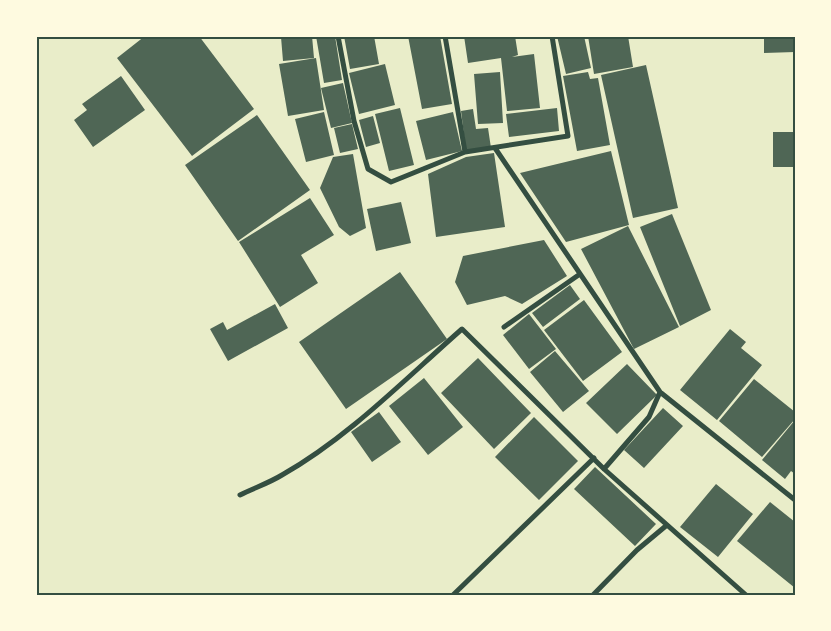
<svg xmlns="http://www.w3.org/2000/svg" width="831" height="631" viewBox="0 0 831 631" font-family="'PT Sans Narrow',sans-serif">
  <rect width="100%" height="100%" fill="#e9edc9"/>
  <path fill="#4f6655" d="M145,36h54l55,73 -62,47 -75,-98z
    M312,36l2,22 -31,3 -2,-24z
    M316,36h19l7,44 -18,3z
    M344,36h30l5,28 -29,5z
    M408,36h32l12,68 -30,5z
    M464,36h51l3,19 -6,2 22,-3 6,54 -33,3 -6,-53 -33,5z
    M557,36h27l7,32 -25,6z
    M588,36h40l5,31 -39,7z
    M764,36h31v16l-31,1z
    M316,58l8,52 -36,6 -9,-52z
    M385,64l10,41 -36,9 -10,-41z
    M646,65l32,143 -45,10 -32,-143z
    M500,72l3,51 -25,1 -4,-50z
    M588,72l2,7 8,-1 12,67 -33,6 -14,-75z
    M121,76l24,34 -52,37 -19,-27 13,-10 -5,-6z
    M343,83l9,40 -21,5 -10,-40z
    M400,108l14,57 -25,6 -14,-57z
    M557,108l2,23 -50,6 -3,-23z
    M473,109l3,20 12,-1 3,20 -25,3 -5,-40z
    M324,112l10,43 -28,7 -11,-43z
    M453,112l9,39 -36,9 -10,-39z
    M257,115l53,75 -72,51 -53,-76z
    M373,116l7,27 -14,4 -7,-27z
    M352,124l6,25 -18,4 -6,-25z
    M773,132h22v35h-22z
    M611,151l18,74 -63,17 -46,-69z
    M494,153l11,74 -69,10 -8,-63 38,-17z
    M353,154l13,74 -16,8 -11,-9 -19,-39 13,-31z
    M310,198l24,37 -33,20 17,28 -38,24 -41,-65z
    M401,202l10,41 -35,8 -9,-42z
    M672,214l39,96 -31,16 -40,-99z
    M628,226l51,101 -45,22 -53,-100z
    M544,240l23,36 -45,28 -17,-8 -38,9 -12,-23 8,-26z
    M400,272l47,67 -101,70 -47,-67z
    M570,285l10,14 -37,28 -11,-14z
    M584,300l38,52 -39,29 -39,-51z
    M275,304l13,24 -60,33 -18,-32 13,-7 4,8z
    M529,314l27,35 -27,20 -26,-34z
    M730,329l16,13 -5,6 21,17 -45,55 -37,-30z
    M555,351l34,40 -26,21 -33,-40z
    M478,358l53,55 -37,36 -53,-56z
    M627,364l30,31 -40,39 -31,-31z
    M424,378l39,49 -35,28 -39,-49z
    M754,379l41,33v7l-33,38 -43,-36z
    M663,408l20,18 -39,42 -20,-18z
    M379,412l22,30 -29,20 -21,-30z
    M534,417l44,44 -39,39 -44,-43z
    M795,420v54l-4,-3 -6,8 -23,-19z
    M595,467l61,57 -21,22 -61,-57z
    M716,484l37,30 -35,43 -38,-30z
    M770,502l25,20v66l-58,-47z"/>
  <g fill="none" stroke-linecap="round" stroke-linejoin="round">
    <path stroke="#344e41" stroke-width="5" d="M338,36l16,85 14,48 23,13 74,-30 103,-16 -16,-100
      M445,36l20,116
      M495,148l165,244 135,108
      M504,327l76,-53
      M604,469l45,-52 11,-25
      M240,495c14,-7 29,-12 42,-20 67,-38 123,-96 180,-146l142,140 142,126
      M453,595l141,-137
      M593,595l44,-45 30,-25"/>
  </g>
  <rect width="831" height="631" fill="none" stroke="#fefae0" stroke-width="75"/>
  <rect x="38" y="38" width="756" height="556" fill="none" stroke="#344e41" stroke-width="2"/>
</svg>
